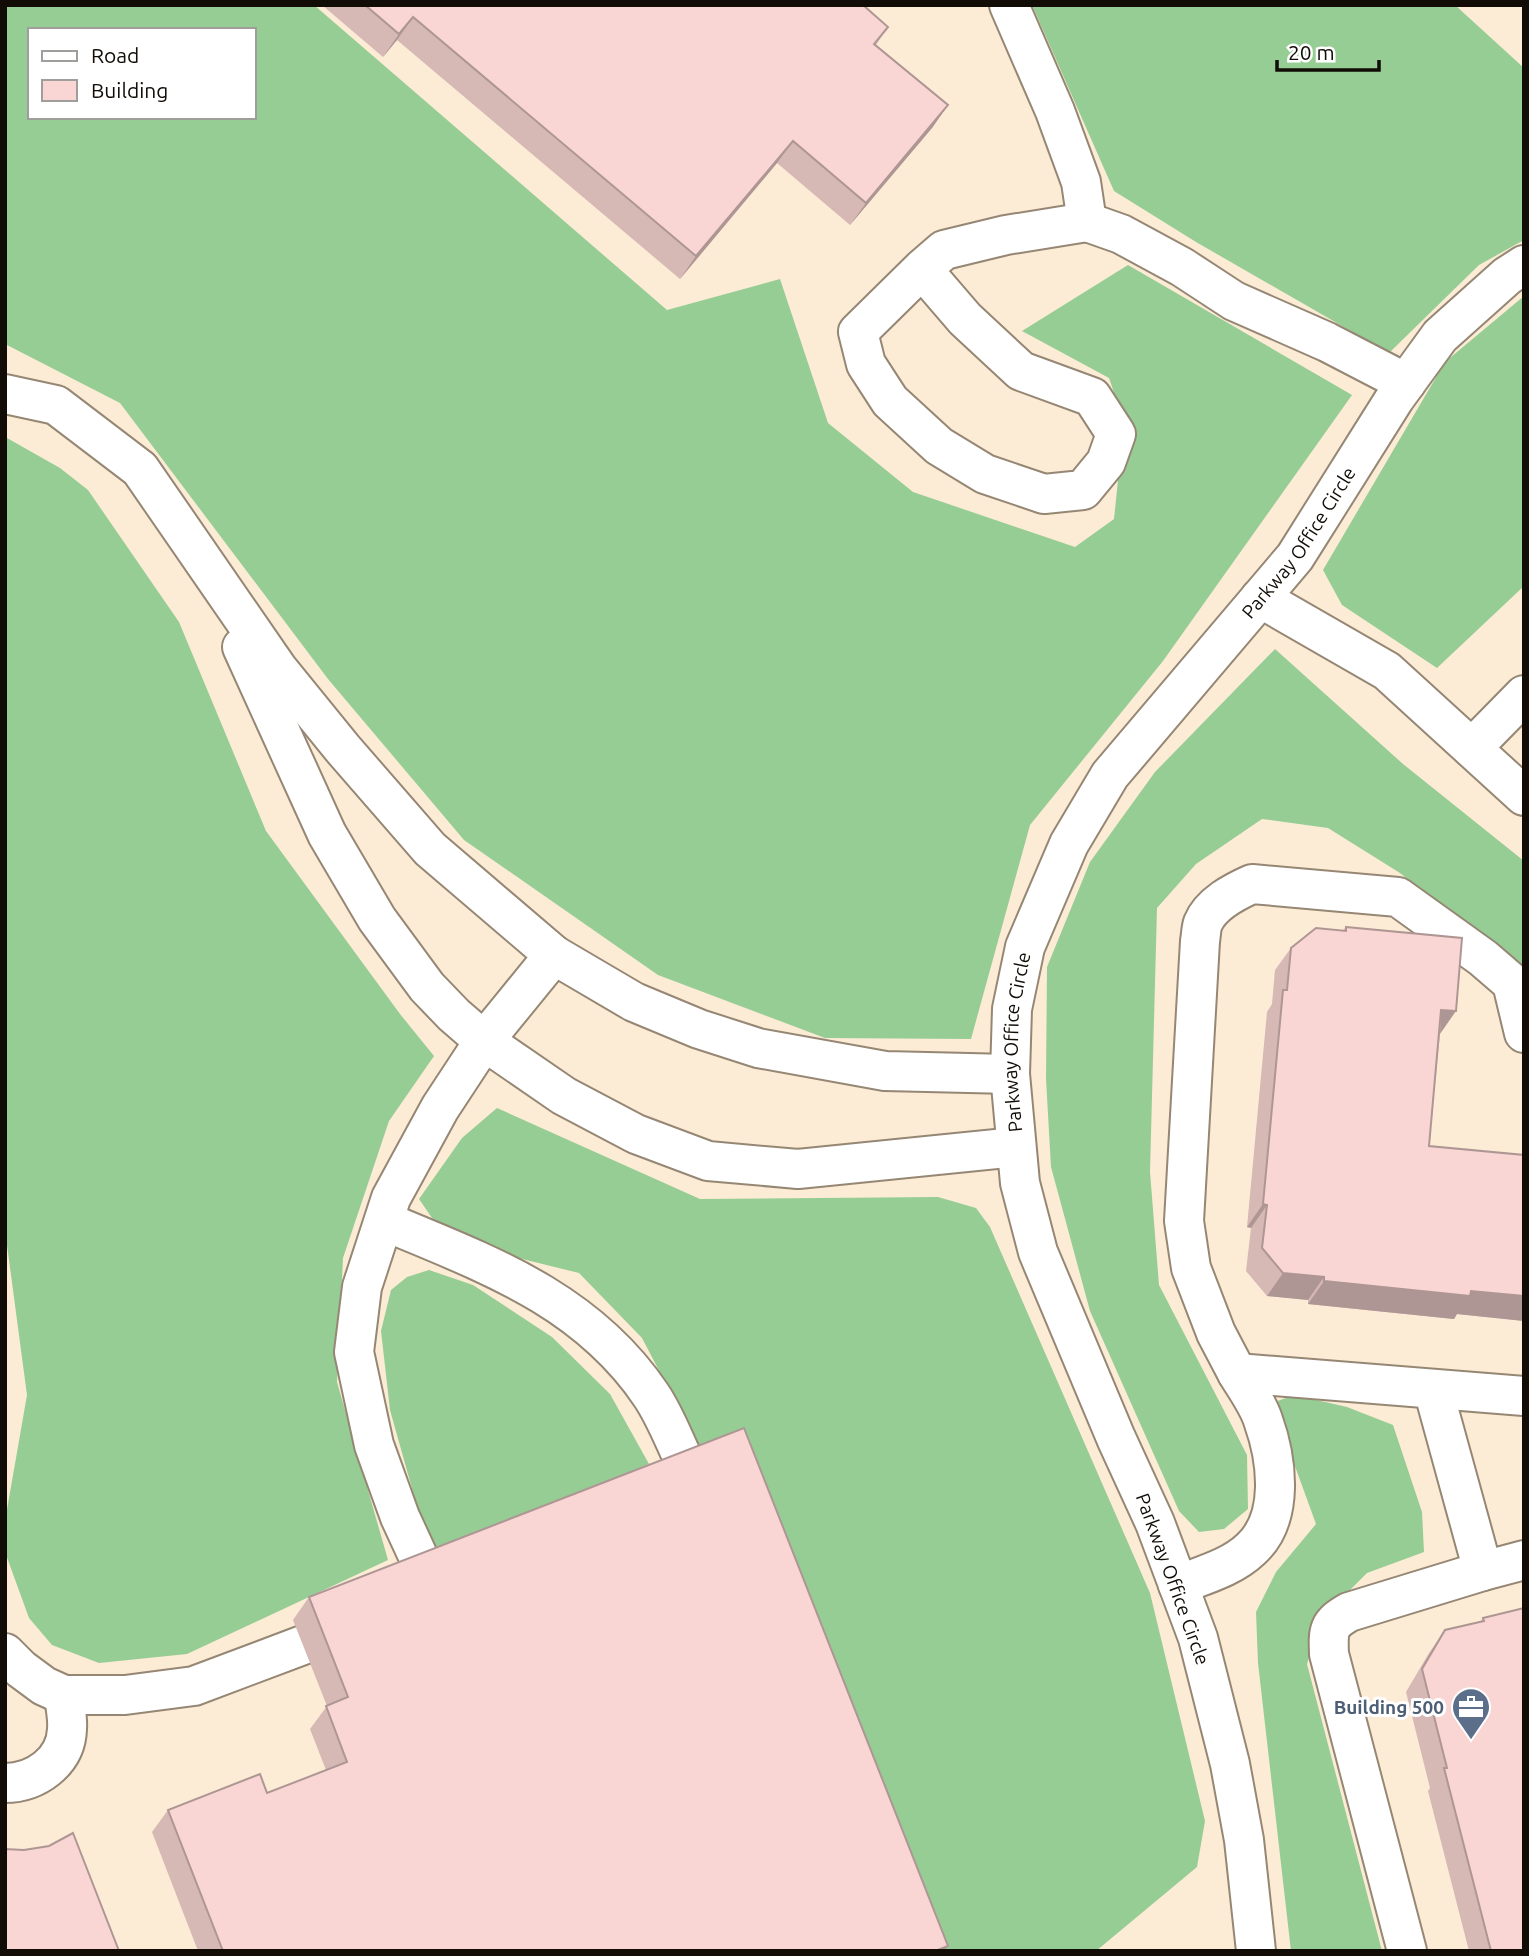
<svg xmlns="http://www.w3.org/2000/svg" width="1529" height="1956" viewBox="0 0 1529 1956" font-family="Ubuntu,sans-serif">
  <rect width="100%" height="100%" fill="#fef5e8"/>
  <path fill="#fcebd5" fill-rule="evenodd" d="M5,5h1519v1946h-1519zM30,30h224v87h-224z"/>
  <path fill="#96cd95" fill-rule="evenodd" d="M5,5h309l353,305 113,-31 48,144 85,69 162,55 39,-28 10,-97 -15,-44 -87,-47 106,-66 224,130 -189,266 -133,164 -59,214 -146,-1 -167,-63 -194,-135 -136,-161 -208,-276 -115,-59zM30,30h224v87h-224z
    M1032,5h423l69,63v172l-45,25 -90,88 -193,-111 -82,-51z
    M1524,296v290l-87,82 -95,-63 -19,-35 122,-208z
    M7,438l53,30 28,22 91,132 87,209 134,183 34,42 -45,65 -46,137 -6,124 51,178 -201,94 -88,9 -47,-18 -23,-27 -24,-66v-31l22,-126 -22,-165v-791z
    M1275,649l128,115 121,97v111l-124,-99 -72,-45 -66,-9 -66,45 -39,44 -7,264 9,113 88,170 1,54 -24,20 -25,3 -20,-21 -89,-200 -39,-144 -5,-88 1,-112 43,-105 65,-90z
    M497,1108l203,91 238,-2 38,11 14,19 160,366 55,228 -8,46 -101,84h-168l-229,-504 -57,-109 -63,-65 -81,-20 -66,-35 -13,-19 43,-61z
    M429,1270l44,15 79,52 58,57 39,70 -218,92 -41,-146 -9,-79 10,-41 16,-13z
    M1294,1395l53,12 46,18 29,87 2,40 -57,21 -46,46 -14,45 75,287h-91l-33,-288 -2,-51 20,-40 40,-48 -44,-121z"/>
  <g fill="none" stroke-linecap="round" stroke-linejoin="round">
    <defs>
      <g id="minor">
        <path d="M1009,5l46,106 26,71 6,40 34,12 61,33 52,34 93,41 79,41"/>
        <path d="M922,269l-64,63 8,32 24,37 49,45 46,28 59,20 39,-4 23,-28 10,-28 -24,-37 -71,-26 -56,-52 -43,-50 22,-19 62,-15 81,-13"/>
        <path d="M5,394l51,11 84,64 138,200 65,80 87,100 124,106 80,47 65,27 59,19 127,23 125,3"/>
        <path d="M1260,598l127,73 137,125"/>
        <path d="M242,647l85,187 50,85 50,68 27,28 30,26 80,55 72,38 72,27 90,8 218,-22"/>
        <path d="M1472,748l52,-53"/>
        <path d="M384,1221c103,43 202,78 267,174 15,22 24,48 36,72"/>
        <path d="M1237,1373l-21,-40 -25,-65 -7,-47 16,-280c1,-5 1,-13 3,-18 8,-19 31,-31 49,-39l146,13 85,61 29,25 12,50"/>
        <path d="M1433,1389l50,182"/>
        <path d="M424,1569l-24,-52 -26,-72 -20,-93 8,-65 29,-89 49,-90 44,-67 70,-86"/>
        <path d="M1178,1585c25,-10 53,-17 73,-36 34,-31 26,-90 12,-129 -5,-16 -17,-32 -26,-47l287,23"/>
        <path d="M5,1653l16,16 23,17 20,9h61l69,-9 109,-41"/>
        <path d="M5,1783c30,0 61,-21 62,-54 1,-11 -2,-23 -3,-34"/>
        <path id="s1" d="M1256,1951l-12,-111 -14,-76 -32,-126 -43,-115 -39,-85 -78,-186 -18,-69 -10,-109 2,-65 13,-62 44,-103 41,-69 185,-218 100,-159 45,-62 67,-60 17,-11"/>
        <path d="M1407,1951l-78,-297c-1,-24 -1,-30 20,-42l134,-41 41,-11"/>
      </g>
    </defs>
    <use href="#minor" stroke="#958774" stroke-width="42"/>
    <use href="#minor" stroke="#fff" stroke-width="38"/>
  </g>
  <path fill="#d6b8b5" d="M322,5h541l25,22 -12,18 72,60 -16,23 -82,97 -73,-62 -97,116 -283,-239 -14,17z
    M1346,927l94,107 -11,112 95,9v166l-67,-7 -3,5 -146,-15v-4l-41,-4 -21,-25 5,-43 -4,-1 20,-215 5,-8 3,-34 16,-22 52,-18z
    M309,1597l635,354h-746l-46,-119 16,-22 99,-17 59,-23 -16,-41 17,-23 -34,-86z
    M1483,1618l41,333h-55l-41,-160 2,-3 -24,-96 23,-39 16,-23 36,-9z"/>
  <path fill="#ae9694" d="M413,17l-16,23 -14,17 16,-23z
    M948,105l-16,23 -82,97 16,-22z
    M793,141l-16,22 -97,116 16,-23z
    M1441,1010l15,1 -16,23z
    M1263,1204l4,1 -16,23 -4,-1z
    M1283,1273l41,4 -16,23 -41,-4z
    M1324,1281l147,10 53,5v25l-67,-7 -3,5 -146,-15z
    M948,1946l-4,5h-9z"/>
  <path fill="#f9d6d3" stroke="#ae9694" stroke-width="2" d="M365,5h498l25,22 -14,17 74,61 -82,98 -73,-62 -97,115 -283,-239 -14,17z
    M1346,927l116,11 -6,73 -15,-1 -12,136 95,9v141l-53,-5 -1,5 -146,-15v-4l-41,-4 -21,-25 5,-43 -4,-1 20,-214h4l4,-42 25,-20 30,3z
    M744,1428l204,518 -13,5h-712l-55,-141 92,-36 7,19 80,-31 -21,-56 22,-9 -39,-100z
    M1524,1608v343h-33l-47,-183h3l-25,-99 23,-39 39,-9 -1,-3z
    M73,1833l46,118h-114v-102l19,1 25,-4z"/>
  <defs>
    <symbol id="office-pin" viewBox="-11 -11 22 30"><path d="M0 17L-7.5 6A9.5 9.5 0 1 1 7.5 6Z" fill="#5c6f8a" stroke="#fff"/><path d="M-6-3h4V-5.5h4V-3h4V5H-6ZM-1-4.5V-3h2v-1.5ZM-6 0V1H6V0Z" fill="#fff"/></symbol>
  </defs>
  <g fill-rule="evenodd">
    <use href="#office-pin" x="1449" y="1685" width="44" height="60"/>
  </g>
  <g text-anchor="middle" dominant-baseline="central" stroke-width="6" stroke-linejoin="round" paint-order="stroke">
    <g font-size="19" fill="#110c06" stroke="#fff">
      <text stroke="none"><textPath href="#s1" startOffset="1538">Parkway Office Circle</textPath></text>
      <text stroke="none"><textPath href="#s1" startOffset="950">Parkway Office Circle</textPath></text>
      <text transform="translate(1173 1579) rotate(70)">Parkway Office Circle</text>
    </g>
    <g font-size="19" font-weight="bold" fill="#4e5e75" stroke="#fff" text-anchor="end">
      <text x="1444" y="1707">Building 500</text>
    </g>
  </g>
  <rect width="1529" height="1956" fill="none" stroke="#110c06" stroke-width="14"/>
  <rect x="28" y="28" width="228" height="91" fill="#ffffff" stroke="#a09e9b" stroke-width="2"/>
  <rect x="42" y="51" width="35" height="10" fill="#ffffff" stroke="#a09e9b" stroke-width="2"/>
  <text x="91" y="63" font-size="21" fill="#110c06">Road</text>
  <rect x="42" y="80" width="35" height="21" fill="#f9d6d3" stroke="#a09e9b" stroke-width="2"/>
  <text x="91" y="98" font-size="21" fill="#110c06">Building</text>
  <path d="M1277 60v10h102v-10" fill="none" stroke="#110c06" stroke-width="3.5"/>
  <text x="1288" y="60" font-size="21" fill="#110c06" stroke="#ffffff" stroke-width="5" paint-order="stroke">20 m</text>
</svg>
